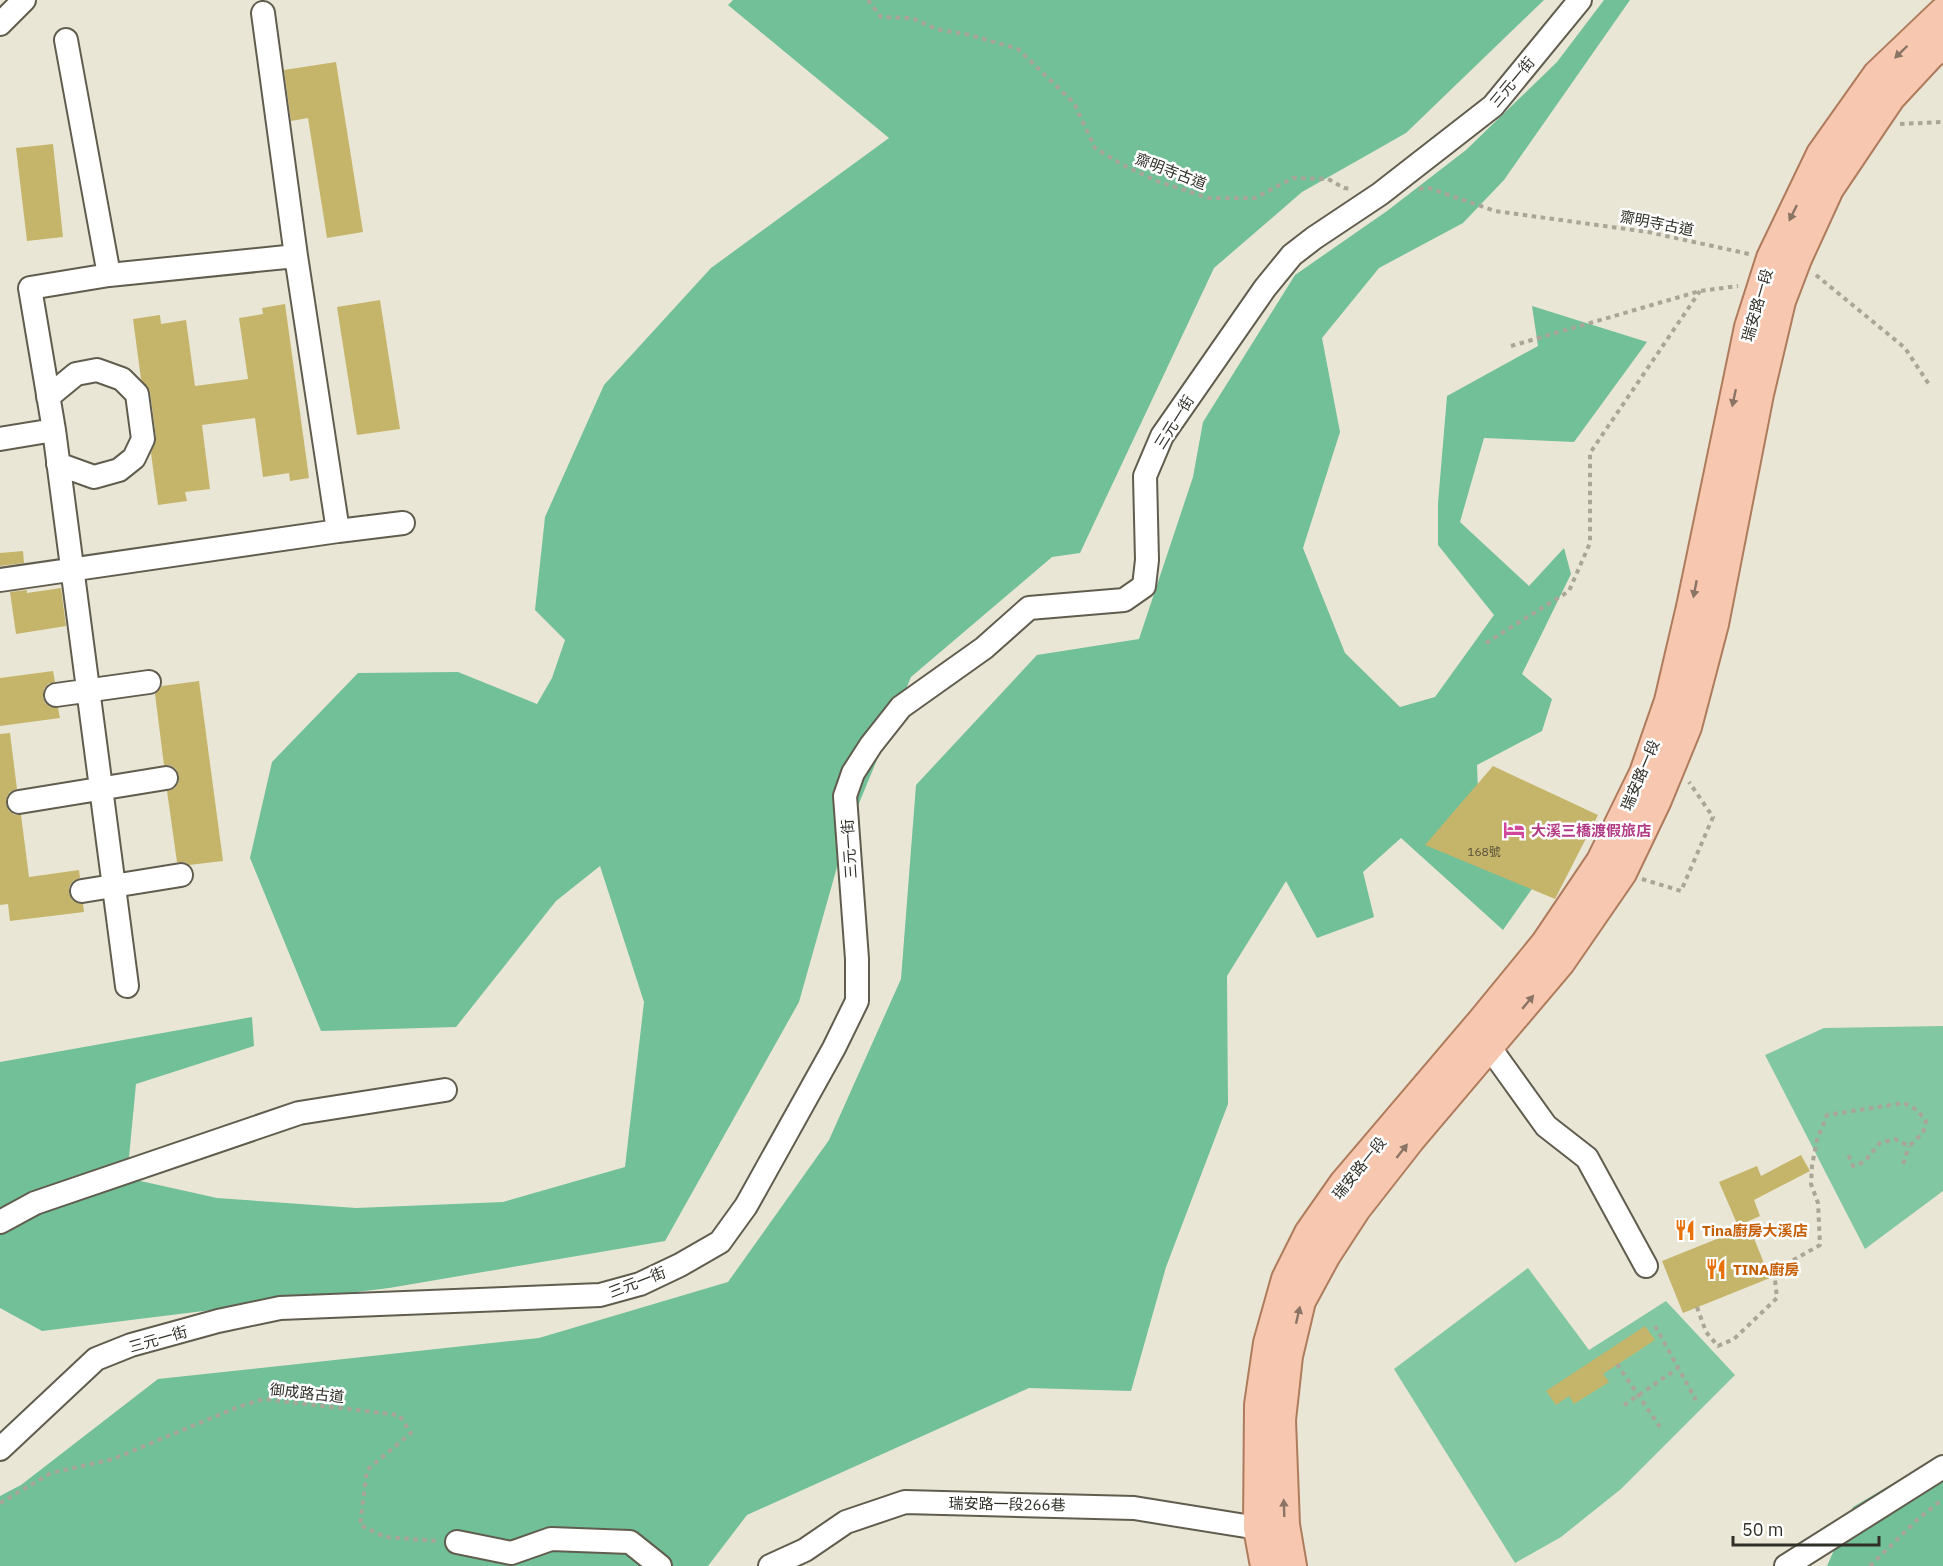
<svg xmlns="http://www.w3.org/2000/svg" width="1943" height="1566" viewBox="0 0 1943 1566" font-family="'IBM Plex Sans','Noto Sans TC',sans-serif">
  <rect width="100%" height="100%" fill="#eae6d5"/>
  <path fill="#81c7a2" d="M1943,1026v165l-78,58 -100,-194 59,-27z
    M1528,1268l61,82 77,-49 69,74 -114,114 -60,48 -46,26 -121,-194z"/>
  <path fill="#71c098" d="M733,0h811l-138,133 -104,59 -88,76 -134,285 -28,4 -141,120 -65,158 -47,167 -134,239 -276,47 -347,43 -42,-23v-246l252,-45 2,29 -118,38 -9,94 90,20 139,10 147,-6 122,-35 19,-165 -44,-136 -44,35 -100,126 -135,4 -71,-173 22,-96 86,-89 100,-1 79,32 15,-26 13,-38 -30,-30 10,-93 59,-132 107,-117 178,-130 -161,-133z
    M1604,0h26l-126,180 -41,43 -84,45 -57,70 18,94 -37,116 42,105 55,54 35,-10 59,-82 -56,-70v-42l9,-107 91,-50 -6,-40 115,36 -73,100 -90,-4 -24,84 69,64 35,-38 7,26 -49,100 30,25 -10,32 -65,34 1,26 89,48 -64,91 -102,-92 -38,34 11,45 -57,21 -31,-57 -59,95 1,128 -62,163 -35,124 -102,-3 -282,127 -39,51h-708v-70l21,-11 137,-106 381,-41 189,-56 101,-142 72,-161 15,-194 121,-130 102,-16 54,-162 10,-55 92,-147 92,-64 79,-61 91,-88z
    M1943,1454v112h-116l26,-59z"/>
  <path fill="#c5b56a" d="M336,62l27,170 -36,6 -19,-120 -17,3 -7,-51z
    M53,144l10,93 -36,4 -11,-93z
    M380,300l20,129 -43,6 -20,-128z
    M285,304l24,174 -19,3 -1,-8 -26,4 -8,-59 -53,7 8,64 -25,3 2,9 -29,4 -7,-52 5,-16 -6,-45 -9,-13 -8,-60 27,-4 1,9 25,-4 9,66 53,-7 -9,-61 24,-4 -1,-6z
    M23,551l1,12 -24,3v-13z
    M61,588l5,38 -50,8 -6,-42 17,-2v3z
    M53,671l2,11 -7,2 -4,5 -1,8 2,6 5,4 8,1 2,10 -60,8v-48z
    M199,681l24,180 -34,4 -4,-3h-8l-10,-71 8,-3 3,-5 1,-7 -3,-7 -6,-4h-6l-9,-71 7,-8z
    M10,733l7,56 -7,3 -3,5 -1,7 3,7 6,4h6l8,62 50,-7 1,8 -7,3 -4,6v6l3,7 11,4 1,8 -74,9 -2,-17 -8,1v-171z
    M1493,766l105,49 -43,84 -130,-54z
    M1801,1155l9,16 -56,29 6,16 -22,10 -19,-44 38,-16 4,10z
    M1749,1226l21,52 -87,35 -21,-52z
    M1645,1326l10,14 -52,34 6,8 -35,22 -5,-8 -13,9 -10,-14z"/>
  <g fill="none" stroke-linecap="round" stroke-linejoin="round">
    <defs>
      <path id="minor" d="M263,13l33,243
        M0,24l24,-24
        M109,275l187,-19 42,275 65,-8
        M48,397l28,-23 21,-4 25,9 15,15 6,45 -9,19 -15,12 -25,7 -36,-13
        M54,430l-24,-142 79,-13 -43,-235
        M0,439l54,-9 73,556
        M0,580l338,-49
        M56,695l93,-13
        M19,802l147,-24
        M82,891l99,-16
        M1477,1039l13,9 56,78 41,32 59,108
        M0,1222l35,-19 264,-90 146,-23
        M0,1449l96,-90 35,-14 87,-24 62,-13 320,-13 40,-11 40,-19 40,-23 26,-36 88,-158 23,-47v-42l-12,-163 8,-23 18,-28 30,-38 83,-59 45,-40 95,-8 20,-14 3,-26 -2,-84 17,-40 103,-148 27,-33 22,-17 66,-44 113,-88 87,-106
        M457,1542l54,11 40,-14 79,3 30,24
        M770,1566l35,-16 41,-28 59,-20 229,6 124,20
        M1786,1566l157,-99"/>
      <path id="major" d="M1265,1566l-7,-38 1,-123 9,-62 18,-64 23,-46 35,-50 137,-161 64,-78 56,-83 43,-88 25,-72 22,-94 58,-280 22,-69 50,-104 56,-79 66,-63
        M1292,1566l-7,-41 -4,-105 7,-64 13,-55 25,-46 30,-46 54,-69 150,-177 62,-90 35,-73 30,-73 27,-103 45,-230 22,-93 16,-42 32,-70 43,-64 19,-28 40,-43 12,-9"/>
    </defs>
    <use href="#minor" stroke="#605d4e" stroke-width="26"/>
    <use href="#major" stroke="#ae7b5d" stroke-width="32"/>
    <path stroke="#a9a698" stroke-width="4" stroke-dasharray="4.5 4.5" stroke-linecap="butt" d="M868,0l13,17 31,1 24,11 34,6 48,14 56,54 21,45 28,17 34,16 52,17h46l38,-20 35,1 16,9 8,1
      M1900,124l43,-2
      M1419,189l10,-1 66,23 153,21 101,22
      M1816,275l89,73 25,38
      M1511,346l189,-55 38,-5
      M1486,643l83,-52 21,-48v-90l110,-162
      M1642,879l39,12 32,-74 -24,-35
      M1903,1164l6,-18
      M1697,1307l9,25 12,14 16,-7 43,-41 -3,-27 46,-26 -2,-42 -7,-19 1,-18 5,-26 10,-25 77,-12 13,7 9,11 -3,12 -14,13 -14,-7 -15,4 -16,19 -11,4 -5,-12
      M1655,1326l41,74
      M1617,1364l43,63
      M1624,1405l53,-36
      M0,1503l51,-30 62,-14 125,-52 26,-8 135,16 12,18 -44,37 -7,55 25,12 53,4
      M1870,1566l48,-47 25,-20"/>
    <use href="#minor" stroke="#fff" stroke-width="22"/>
    <use href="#major" stroke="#f7c8af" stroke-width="28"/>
  </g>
  <defs><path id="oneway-solid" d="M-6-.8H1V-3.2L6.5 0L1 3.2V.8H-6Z" transform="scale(1.5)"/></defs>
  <g fill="#8a7465">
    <use href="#oneway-solid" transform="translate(1901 52) rotate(136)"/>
    <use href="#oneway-solid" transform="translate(1793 213) rotate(116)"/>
    <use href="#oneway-solid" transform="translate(1734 398) rotate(102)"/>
    <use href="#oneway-solid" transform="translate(1695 589) rotate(101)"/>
    <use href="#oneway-solid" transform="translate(1528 1002) rotate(-50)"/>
    <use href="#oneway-solid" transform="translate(1402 1151) rotate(-52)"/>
    <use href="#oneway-solid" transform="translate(1298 1315) rotate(-77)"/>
    <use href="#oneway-solid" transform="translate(1284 1508) rotate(-92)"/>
  </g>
  <defs>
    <symbol id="hotel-bare" viewBox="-9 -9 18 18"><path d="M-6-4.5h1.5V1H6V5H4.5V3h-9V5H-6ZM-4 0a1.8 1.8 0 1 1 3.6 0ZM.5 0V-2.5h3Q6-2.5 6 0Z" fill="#d1479c" stroke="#fff" stroke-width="2.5" paint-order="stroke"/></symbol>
    <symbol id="restaurant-bare" viewBox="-9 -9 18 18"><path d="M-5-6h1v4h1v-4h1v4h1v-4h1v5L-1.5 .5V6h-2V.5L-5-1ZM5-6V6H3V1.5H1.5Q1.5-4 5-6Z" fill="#e8710a" stroke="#fff" stroke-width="2.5" paint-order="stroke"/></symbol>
  </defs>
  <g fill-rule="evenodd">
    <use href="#hotel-bare" x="1499" y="815" width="30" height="30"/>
    <use href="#restaurant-bare" x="1670" y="1215" width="30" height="30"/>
    <use href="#restaurant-bare" x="1701" y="1254" width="30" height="30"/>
  </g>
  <g text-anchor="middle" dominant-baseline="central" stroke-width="5" stroke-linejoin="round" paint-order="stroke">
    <g font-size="12" fill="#555038">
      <text x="1484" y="851">168號</text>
    </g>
    <g font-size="15" fill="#302f28" stroke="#fff">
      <text transform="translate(1512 82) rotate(-50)">三元一街</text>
      <text transform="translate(1171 171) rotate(21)">齋明寺古道</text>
      <text transform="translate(1657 223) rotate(11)">齋明寺古道</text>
      <text transform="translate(1757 305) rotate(-74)">瑞安路一段</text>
      <text transform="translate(1174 422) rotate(-58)">三元一街</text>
      <text transform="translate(1640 775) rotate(-67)">瑞安路一段</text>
      <text transform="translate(849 849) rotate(-94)">三元一街</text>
      <text transform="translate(1359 1168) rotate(-51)">瑞安路一段</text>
      <text transform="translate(637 1282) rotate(-21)">三元一街</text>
      <text transform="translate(158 1339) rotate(-16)">三元一街</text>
      <text transform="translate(307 1393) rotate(6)">御成路古道</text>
      <text transform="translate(1007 1504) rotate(1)">瑞安路一段266巷</text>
    </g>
    <g font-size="15" font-weight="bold" fill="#b23c85" stroke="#fff" text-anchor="start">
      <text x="1531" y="830">大溪三橋渡假旅店</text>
    </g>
    <g font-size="15" font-weight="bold" fill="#c56008" stroke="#fff" text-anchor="start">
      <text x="1702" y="1230">Tina廚房大溪店</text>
      <text x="1733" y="1269">TINA廚房</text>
    </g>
  </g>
  <path d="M1733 1536v9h146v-9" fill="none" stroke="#302f28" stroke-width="3"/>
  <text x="1742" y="1536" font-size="18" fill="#302f28" stroke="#ffffff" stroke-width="4.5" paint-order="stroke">50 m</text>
</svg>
